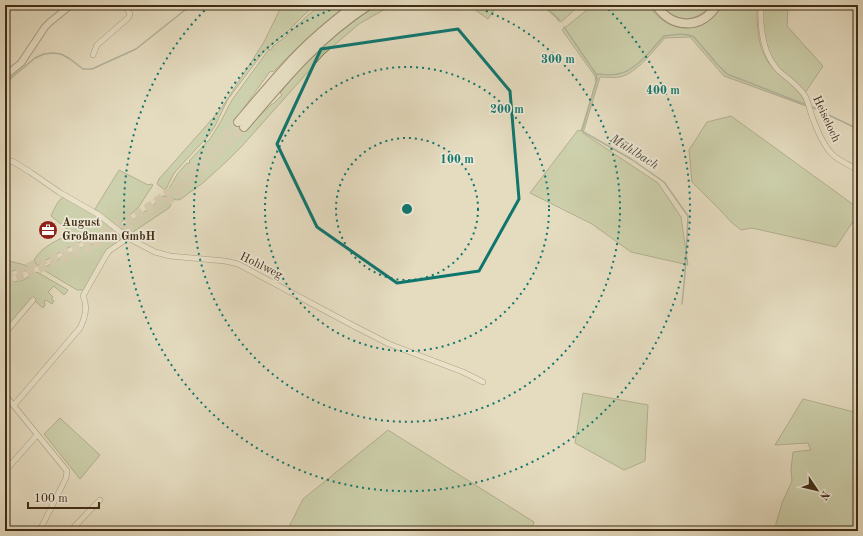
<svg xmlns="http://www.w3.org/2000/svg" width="863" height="536" viewBox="0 0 863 536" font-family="'Old Standard TT',serif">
  <rect width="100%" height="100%" fill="#e5dcc0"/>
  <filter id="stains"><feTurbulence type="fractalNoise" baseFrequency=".005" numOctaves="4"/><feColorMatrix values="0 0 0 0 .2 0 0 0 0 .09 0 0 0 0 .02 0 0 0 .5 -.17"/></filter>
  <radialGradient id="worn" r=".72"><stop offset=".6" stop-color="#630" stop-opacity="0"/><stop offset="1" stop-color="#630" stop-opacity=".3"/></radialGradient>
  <path fill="#b0c296" stroke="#787856" d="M282,5h34l-10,8 -19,19 -22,18 -37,49 -13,27 -6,9 -34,37c-4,6 -6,12 -10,18l-8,-6 2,-5 62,-70 43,-67z
    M321,5h26c-27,20 -51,43 -74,67l-2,-1 -3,3 -32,45 4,6 7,3 25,-24h1l9,-9 -2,-2 19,-23 17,-18 21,-18 28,-21 13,-8h14l-33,19 -35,30 -82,92 -15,15 -23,21 -23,17c-7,3 -10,-2 -14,-7l11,-19 9,-10 1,1 2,-2 -1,-1 21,-22 11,-18 11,-21 37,-51 1,1 2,-1v-2l13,-10 23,-22z
    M468,5h30l-10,14z
    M544,5h36l-19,17 -3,-4z
    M593,5h57c2,7 8,12 14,16 22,15 45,5 57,-16h36c0,20 0,40 11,57 11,15 34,26 38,44l-82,-30 -34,-39 -25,1c-12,13 -28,35 -45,39 -6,1 -14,0 -20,0l-17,56 75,50 23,34 7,48 -57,-13 -39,-28 -62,-31 48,-63 3,1 15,-49 -1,-6 -33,-46z
    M659,5h51c-3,6 -6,7 -11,10 -16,9 -28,0 -40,-10z
    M761,5h27l-1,21 36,40 -18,27 -29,-28 -10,-17z
    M731,116l127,92v6l-22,33 -84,-19 -11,2 -10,-8 -9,-10 -30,-30 -3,-32 18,-28z
    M119,170l29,15 3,-1 2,1 -15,23 -21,18 -22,-17z
    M163,196h3l3,4 2,5 -2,3 -39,26h-3l-6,-5c14,-12 30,-20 42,-33z
    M63,197l26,13 24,19 -9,5 -10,2v1c-21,7 -38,17 -57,29l-3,-6c8,-14 24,-20 38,-27l-21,-17c3,-7 6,-14 12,-19z
    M117,232l4,4v4l-14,10 -23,40h-7l-35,-21c12,-7 23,-14 36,-20 14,-6 27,-7 39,-17z
    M5,260l20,5 7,4 -6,2 -10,-1 -11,3z
    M37,272l31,18 -2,3 -2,2 -10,-9 -6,6 5,5 -2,2 3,2 -2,3 -6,-4 -2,1 1,4 -2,3 -8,-7 1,-2 -2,-1 -29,33v-47l18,-4z
    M583,393l65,12 -3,56 -21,9 -49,-27z
    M803,399l55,14v118h-84l8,-28 10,-22 -1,-12 2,-17 18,-2 -3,-7 -33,2z
    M60,418l40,37 -20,24 -36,-45z
    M388,430l146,92 -3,9h-244l16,-32z"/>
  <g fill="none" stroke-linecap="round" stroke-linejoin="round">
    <path stroke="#748276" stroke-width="1.5" d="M542,5l15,13 2,3
      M564,27l32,47 1,5 -15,52 49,28 33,23 24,34 -3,58 -3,30
      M596,74c7,0 15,2 22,0 18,-3 34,-25 46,-38 10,-1 21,-4 30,1l23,27 10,10 77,30
      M5,83l30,-25 9,-4 9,-1 8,1 9,5 13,10h9l44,-20 49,-39 15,-5
      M812,107l46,22"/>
    <path stroke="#c4b99e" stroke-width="8" stroke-dasharray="8 4" stroke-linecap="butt" d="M5,275l43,-16 52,-23 35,-20 29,-20 16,-15 58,-59
      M5,282c57,-21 114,-44 163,-81 12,-9 22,-20 33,-31 14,-14 29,-28 43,-43"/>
    <defs>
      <path id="minor" d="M761,5c-1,23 1,49 18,66 9,8 20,15 26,25 4,7 5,16 8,23 4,11 11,27 19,35 7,7 18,11 26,16
        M93,55l4,-10 31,-27 2,-4 -2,-4 -4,-5
        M5,165l7,-4 18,11 29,20 40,23 29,23 27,14 15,4 55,5 13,3 114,61 37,19 74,28 20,10
        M5,333l28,-33
        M5,395l62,76 -1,7 -23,46 -3,7
        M14,405l66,-77c5,-10 8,-22 3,-32l22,-39 4,-6 19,-13
        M5,471l32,-36
        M70,531l30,-31"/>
      <path id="tertiary" d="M5,76l16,-13 24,-36 5,-5 21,-17"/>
      <path id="trunk" d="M656,5c16,24 45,25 61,0
        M238,122c19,-22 37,-44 57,-65 18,-19 39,-36 60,-52
        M244,127c39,-46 74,-89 125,-122"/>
    </defs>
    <use href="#minor" stroke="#695941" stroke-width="6"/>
    <use href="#tertiary" stroke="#695941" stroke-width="8"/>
    <use href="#trunk" stroke="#402d17" stroke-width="10"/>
    <use href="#minor" stroke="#eee8d6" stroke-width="5"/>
    <use href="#tertiary" stroke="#eee8d6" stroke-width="6"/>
    <use href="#trunk" stroke="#e5dcc0" stroke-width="8"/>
  </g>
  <path d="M0 0H863V536H0ZM458,29l52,62 9,108 -40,72 -82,12 -80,-56 -40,-83 44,-95z" fill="#e5dcc0" fill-opacity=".55" fill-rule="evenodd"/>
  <path fill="none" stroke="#0f766e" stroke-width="3" stroke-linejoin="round" d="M458,29l52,62 9,108 -40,72 -82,12 -80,-56 -40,-83 44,-95z"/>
  <g fill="none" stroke="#0f766e" stroke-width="2" stroke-dasharray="2 4">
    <circle cx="407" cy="209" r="71"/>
    <circle cx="407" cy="209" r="142"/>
    <path d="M469 5A213 213 0 1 1 345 5"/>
    <path d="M604 5A283 283 0 1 1 210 5"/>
  </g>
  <defs>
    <symbol id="office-disc" viewBox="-11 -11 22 22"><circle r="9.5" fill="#8f2418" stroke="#eee8d6"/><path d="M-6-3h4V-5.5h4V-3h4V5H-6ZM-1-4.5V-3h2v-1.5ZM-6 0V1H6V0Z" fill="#fff"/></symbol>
  </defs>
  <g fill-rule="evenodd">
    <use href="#office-disc" x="37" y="219" width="22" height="22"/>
  </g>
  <g text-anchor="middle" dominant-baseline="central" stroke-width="3.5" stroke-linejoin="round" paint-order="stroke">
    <g font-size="12" fill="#402d17" stroke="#eee8d6">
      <text transform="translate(826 119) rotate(65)">Heiseloch</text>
      <text transform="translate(261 266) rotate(26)">Hohlweg</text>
    </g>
    <g font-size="12" font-weight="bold" fill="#402d17" stroke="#eee8d6" text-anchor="start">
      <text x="62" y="223">August<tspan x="62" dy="14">Großmann GmbH</tspan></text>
    </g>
    <g font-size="13" font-style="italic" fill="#56503f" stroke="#eee8d6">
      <text transform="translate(634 152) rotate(32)">Mühlbach</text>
    </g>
  </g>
  <circle cx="407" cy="209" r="6" fill="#0f766e" stroke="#eee8d6" stroke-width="2"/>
  <g font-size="12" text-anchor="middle" font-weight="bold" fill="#0f766e" stroke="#eee8d6" stroke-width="3.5" stroke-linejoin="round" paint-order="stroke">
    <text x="558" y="63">300 m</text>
    <text x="663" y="94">400 m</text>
    <text x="507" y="113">200 m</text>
    <text x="457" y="163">100 m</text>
  </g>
  <rect width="863" height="536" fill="none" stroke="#e5dcc0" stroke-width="20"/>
  <rect x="6" y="6" width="851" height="524" fill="none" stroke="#402d17" stroke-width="2"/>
  <rect x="10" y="10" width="843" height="516" fill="none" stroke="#402d17"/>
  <g transform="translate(817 490) rotate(125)" stroke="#eee8d6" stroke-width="3" paint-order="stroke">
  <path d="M0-3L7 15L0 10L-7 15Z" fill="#402d17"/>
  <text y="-6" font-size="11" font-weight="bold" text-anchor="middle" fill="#402d17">N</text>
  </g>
  <path d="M28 502v6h71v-6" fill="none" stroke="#402d17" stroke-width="2"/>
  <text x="34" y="502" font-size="12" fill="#402d17" stroke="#eee8d6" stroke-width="3" paint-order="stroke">100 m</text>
  <rect width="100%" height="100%" filter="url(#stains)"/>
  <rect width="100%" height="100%" fill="url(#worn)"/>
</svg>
